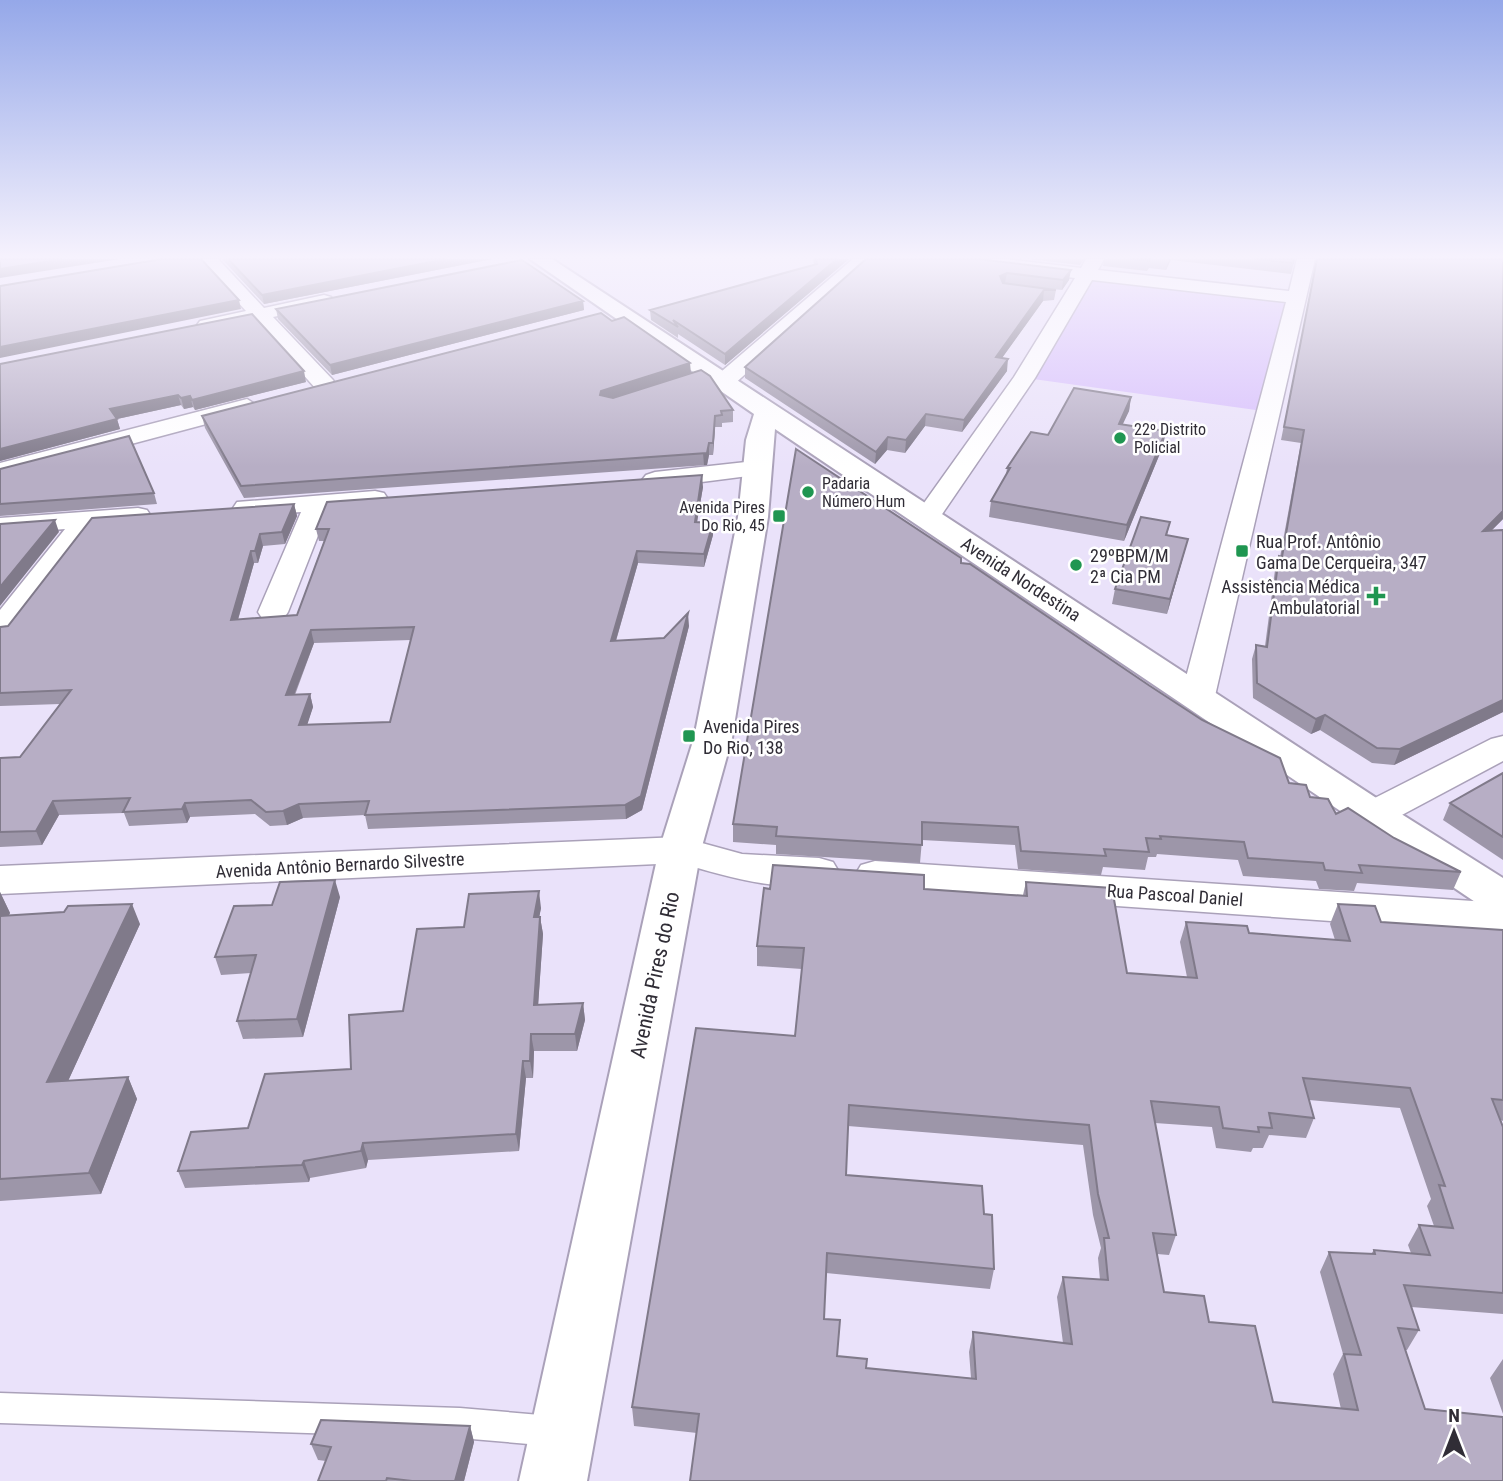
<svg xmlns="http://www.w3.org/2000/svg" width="1503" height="1481" viewBox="0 0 1503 1481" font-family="'Roboto Condensed',sans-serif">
  <rect width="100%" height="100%" fill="#eae2fa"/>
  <path fill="#d7bffc" d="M1087,273l203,25 -27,113 -237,-33z"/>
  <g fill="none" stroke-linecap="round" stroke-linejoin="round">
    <defs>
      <path id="service" d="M0,1393l460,15 92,8 11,4 4,11 -4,11 -11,4 -92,-8 -460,-15z"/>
      <path id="minor" d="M199,259h19l46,49 60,-13 7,2 2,4 -2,4 -58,12 60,63 3,5 -3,5h-16l-62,-69 -48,10 -7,-2 -3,-4 3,-4 46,-10z
        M853,259h20l-142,128h-16l-3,-5 3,-5z
        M947,259h58l76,9 5,-9h18l-6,11 191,21 8,-32h18l-100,437 -5,7 -12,3 -12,-3 -5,-7 105,-394 -194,-22 -57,98 -99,145h-18l-4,-6 100,-140 61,-99 -119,-14z
        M247,399l11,7 -3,5 -255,68v-16z
        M755,461l9,3 4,5 -4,5 -109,14 -9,-3 -4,-5 4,-5 9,-3z
        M375,491l9,2 4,6 -4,6 -56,5 -40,102 -4,6 -11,3 -11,-3 -4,-6 43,-100 -55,4 -9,-2 -4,-6 4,-6z
        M138,508l9,2 4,6 -4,6 -52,5 -84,110 -11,2v-29l65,-81 -65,5v-16z
        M1503,736v25l-118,63 -13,3 -13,-3 -6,-9 6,-9 132,-67z
        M680,837l62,17 77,4 14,4 6,10 -6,10c-46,13 -108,-6 -153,-19l-680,31v-28z
        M875,861l628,42v30l-628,-44 -14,-4 -6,-10 6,-10z"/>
      <path id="secondary" d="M530,259h22l835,546 116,73v37l-16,-5 -712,-481 -7,88 -36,221 -31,112 -114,631h-68l140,-631 35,-112 44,-221 8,-77 8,-26z"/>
    </defs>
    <use href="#service" stroke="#aaa1b9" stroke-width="3"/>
    <use href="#minor" stroke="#aaa1b9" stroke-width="3"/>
    <use href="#secondary" stroke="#aaa1b9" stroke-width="4"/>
    <use href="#service" fill="#fff" fill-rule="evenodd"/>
    <use href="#minor" fill="#fff" fill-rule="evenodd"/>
    <use href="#secondary" fill="#fff" fill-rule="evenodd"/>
  </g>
  <path fill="#9d96a9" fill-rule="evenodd" d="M222,259h270l-228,45z
    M813,259h36l-124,106 -47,-31v4l-27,-18 -1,-10 164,-45z
    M866,259l203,21 -7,10 -57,-6 51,6 -2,10 -11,1 -41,57 5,13 -45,61 -37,-6 -20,27 -18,-3 -12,14 -130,-86v-11z
    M1029,259h55l-4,6z
    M1104,259h191l-4,15 -120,-14 -5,10 -17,-2 -2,3 -44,-5z
    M1317,259h186v260l-12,12 12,-1v182l-109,53 -22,-2 -52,-33 -9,4 -58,-36 -1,-39 4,-14 9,1 10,-76 4,-14 1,1 21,-114 -20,-3z
    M583,301l1,9 -252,65 -54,-56 -2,-10z
    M0,364l306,18 -111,28 -2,-3 -9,2 -3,-4 -64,14 3,10 -120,32z
    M691,373l42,37v12l-11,1v4h-7l-2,28h-4l-2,10 -463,33 -39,-70 -3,-12z
    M1131,397l-2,14 -7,13 41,22 -39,95 -135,-24 2,-16 15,-26 1,-7 41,-33z
    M0,469l154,24 3,11 -157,12z
    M703,487l-6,35 16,13 -9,32 -66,-4 -22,78 48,-3 25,-12 -47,184 -16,9 -258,10 -3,-14 -62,3 -16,7 -17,1 -15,-12 -65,3 -3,6 -58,3 -5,-13 -65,2 -17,30 -42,2v-89l20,-1 40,-53 -60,2v-79l8,-1 286,-122 3,12 -12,28 -22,2 -5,17h-4l-16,57 59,-5 27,-74h-5l-3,-12zM411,640l-21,82 -83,2 6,-17 -3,-13 -15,1 19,-52z
    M1170,522l-3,13 21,4 -21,75 -55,-10 3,-15z
    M961,563l375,251 58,24 67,34 -8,18 -96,-7 -3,8 -35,-2 -3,-8 -73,-5 -5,-16 -81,-6 -1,3h-8l-3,13 -42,-3 -2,8 -83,-6 -3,-24 -93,-5 -2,23 -144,-9v-9l-43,-3v-18z
    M1503,773v87l-60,-40 7,-17z
    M1026,882l101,91 60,4 -7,-35 6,-20 63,11 86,7 -5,-16 8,-20 43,18 122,8v191l-2,-1 2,6v188l-92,-7 8,23 -12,20h-2l20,59 -728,24 -63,-7 -2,-19 163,-371 7,-67 -45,-3v-20l167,-57 99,6zM1309,1100l91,8 31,91 -4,7 7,20 -15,-1 -11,20 3,8 -37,-3 -3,4 -42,-2 -9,20 23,82 -10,20 8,35 -68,-7 -64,-80 -45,-30 -7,-38 12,1 7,-20 -21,-112 57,4 4,21 35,4 2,-4h10l6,-13 37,3 8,-20zM848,1126l235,19 10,70 8,33 -3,10 2,22 -37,-3 -6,20 6,46 -90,-11 -4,20 2,26 -105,-10 -29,-12 -13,-37 2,-46 164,16 4,-20 -10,-55 -138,-39z
    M0,892l10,21 -1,2 131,9 -72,157 60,-4 9,22 -36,95 -101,7z
    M340,897l-37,140 -60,2 -6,-18 14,-48 -30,2 -6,-18 57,-52z
    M541,908l-2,9h1l3,17 -5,71 45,-2 2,17 -8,31h-43l-1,27h-7l-7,73 -151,9 -2,8 -56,10 -1,4 -124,6 -7,-17 70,-43 103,-59 52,-58 61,-84z
    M1503,1359v55l-13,-36z
    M470,1426l4,16 -10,39h-146l8,-20 -8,-1 -7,-16z"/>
  <path fill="#807a8a" d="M62,259h58l-120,19v-9z
    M446,259h46l-228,45 -2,-9z
    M837,259h12l-124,106v-11z
    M1169,259h2l-5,11 2,-10z
    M1071,270l-2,10 -7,10 1,-10z
    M1007,273l-2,10 -6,4 1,-11z
    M1044,290l-1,11 -49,68 2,-12z
    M239,300l2,9 -241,49v-11z
    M583,301l1,9 -252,65 -2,-10z
    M1008,359l-1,12 -45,61 2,-12z
    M690,363l1,10 -89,29 -2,-7 1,-4z
    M304,371l2,11 -111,28 -3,-10z
    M178,395l3,10 -64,14 3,10 -120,32v-12l110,-40z
    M190,396l3,11 -9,2 -3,-11z
    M1131,397l-2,14 -13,28 3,-15z
    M926,414l-1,12 -20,27 1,-13z
    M715,416v11l-2,28v-12z
    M1166,431l-3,15 -39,95 3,-16z
    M888,437l-1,13 -12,14 1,-12z
    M709,443v12l-2,10h-3l-1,-12z
    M702,475l1,12 -8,47v-12z
    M294,504l3,12 -12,28 -3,-12z
    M1503,511v8l-26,26 6,-14z
    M55,520l4,12 -59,74v-19z
    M713,523v12l-9,32v-13z
    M260,534l3,12 -5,17 -3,-12z
    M1188,539l-4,15 -17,60 3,-15z
    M251,551l3,12 -20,70 -3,-13z
    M637,551l1,12 -26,91 -1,-13z
    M688,613l1,13 -47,184 -16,9 -1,-14z
    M311,630l3,13 -25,65 -3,-13z
    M310,694l3,13 -10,31 -4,-13z
    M1503,700v12l-109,53 6,-16z
    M1325,715l-5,15 -9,4 5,-15z
    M53,801l6,14 -17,30 -6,-14z
    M185,803l5,14 -3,6 -5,-14z
    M299,804l4,14 -16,7 -4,-14z
    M335,880l5,17 -37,140 -6,-18z
    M539,891l2,17 -5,26 -2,-17z
    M0,892l10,21 -10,18z
    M132,904l8,20 -82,179 -11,-21z
    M540,917l3,17 -6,88 -3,-17z
    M583,1003l2,17 -8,31 -2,-17z
    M531,1034l3,17 -1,27 -3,-17z
    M523,1061l3,17 -7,73 -3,-17z
    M128,1077l9,22 -36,95 -12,-21z
    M363,1143l5,17 -2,8 -5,-17z
    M304,1161l6,17 -1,4 -7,-17z
    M470,1426l4,16 -10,39h-9z"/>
  <path fill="#b7aec5" stroke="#807a8a" stroke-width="2" fill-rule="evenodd" d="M0,259h62l-62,10z
    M162,259h39l38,41 -239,47v-61z
    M228,259h218l-184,36z
    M816,259h21l-112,95 -52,-34 5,7 -28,-17 167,-46z
    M866,259h112l93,11 -8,10 -56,-7 -7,3 3,7 53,7h-12l-48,67 12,2 -44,61 -38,-6 -20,26 -18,-3 -12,15 -131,-85z
    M1130,259h20l-1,2z
    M1254,259h40l-1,4z
    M1317,259h186v252l-20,20 20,-1v170l-103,49 -23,-1 -52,-33 -9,4 -59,-36 -1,-38 11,2 12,-91 3,1 22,-127 -20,-3z
    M522,260l61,41 -253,64 -54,-56z
    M601,313l11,8 12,-4 66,46 -89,28 -1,4 13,3 88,-28 9,6 23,34 -12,1 1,4 -7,1 -2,27h-4l-2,10 -466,33 -39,-70z
    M252,314l52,57 -112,29 -2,-4 -9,2 -3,-3 -68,14 7,10 -117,30v-85z
    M1074,388l57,9 -12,27 47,7 -39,94 -136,-24 19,-33h-3l24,-36 17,3z
    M129,436l25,57 -154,11v-35z
    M796,449l165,109v5l9,1 180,122 52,34 78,38 9,25 17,2 4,12 18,2 8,15 12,-6 46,30 67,34 -102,-7 3,8 -37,-3 -2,-7 -75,-5 -4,-16 -84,-6 1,3 -15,-1 3,14 -45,-3 2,7 -85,-5 -3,-24 -96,-5v23l-146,-9 1,-9 -44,-3z
    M702,475l-7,47 18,1 -9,31 -67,-3 -26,90 53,-3 24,-25 -47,183 -16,9 -260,10 4,-14 -70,3 -16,7 -17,1 -15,-12 -66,3 -3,6 -59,3 7,-14 -77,3 -17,30 -36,1v-74l20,-1 51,-67 -71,3v-66l8,-1 84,-108 202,-14 -12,28 -22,2 -5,17h-4l-20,69 66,-5 32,-86h-13l11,-27zM414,627l-24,95 -91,3 11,-31 -24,1 25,-65z
    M1141,517l29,5 -4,13 22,4 -18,60 -55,-10z
    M55,520l-55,67v-63z
    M1503,773v64l-53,-34z
    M773,865l151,10v14l103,7 -1,-14 86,6 15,85 70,5 -11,-56 61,4 2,7 101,8 -12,-37 37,2 6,16 122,8v170l-11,-1 11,28v166l-99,-8 15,45 -21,-2 27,81 78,8v64h-813l9,-67 -67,-7 64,-379 99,8 9,-88 -47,-2 7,-58 6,1zM1303,1078l107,10 35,98 -6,-1 14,43 -34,-3 11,30 -56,-5 1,4 -46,-2 32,103 -17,-1 14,56 -85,-8 -18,-76 -46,-4 -5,-26 -40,-4 -11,-59 23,2 -25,-134 68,6 4,21 36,4 -1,-5 14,1 -3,-15 45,5zM849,1105l240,20 9,69 11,44h-5l4,42 -45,-3 9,67 -99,-12 3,47 -110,-11 1,-9 -30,-3 3,-36 -16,-1 3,-66 167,16 -2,-54 -8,-1 -2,-28 -136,-11z
    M335,880l-38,139 -60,2 19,-66 -41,2 19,-51 38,-1 8,-23z
    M539,891l-5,26h6l-6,88 49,-2 -8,31h-44l-1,27h-7l-7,73 -153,9 -2,8 -57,10 -2,4 -124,6 13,-39 57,-4 17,-54 86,-5 -2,-54 54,-4 14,-82 47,-2 5,-33z
    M132,904l-85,178 81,-5 -39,96 -89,6v-263l64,-4 4,-6z
    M321,1420l149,6 -15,55h-43l-25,-3 -1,3h-68l13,-34 -20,-3z"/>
  <linearGradient id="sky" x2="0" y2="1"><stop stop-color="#95a8e9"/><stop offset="0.55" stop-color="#f6f2fd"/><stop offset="1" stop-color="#f6f2fd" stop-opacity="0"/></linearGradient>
  <rect width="1503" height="467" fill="url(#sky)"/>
  <g fill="#1f9651" stroke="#fff" stroke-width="2.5">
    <circle cx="1120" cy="438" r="7"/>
    <circle cx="808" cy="492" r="7"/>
    <rect x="772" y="509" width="14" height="14" rx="3.5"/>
    <rect x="1235" y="544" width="14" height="14" rx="3.5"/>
    <circle cx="1076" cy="565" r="7"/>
    <path d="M1372.5 585.5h7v7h7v7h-7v7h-7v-7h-7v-7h7z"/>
    <rect x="682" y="729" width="14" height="14" rx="3.5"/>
  </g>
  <g text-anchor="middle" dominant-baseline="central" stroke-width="5" stroke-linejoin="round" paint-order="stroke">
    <g font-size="16" fill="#302d36" stroke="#fff" text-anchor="start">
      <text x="1134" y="429">22º Distrito<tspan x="1134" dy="18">Policial</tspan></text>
      <text x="822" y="483">Padaria<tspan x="822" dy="18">Número Hum</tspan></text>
      <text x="765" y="507" text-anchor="end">Avenida Pires<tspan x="765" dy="18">Do Rio, 45</tspan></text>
    </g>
    <g font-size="18" fill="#302d36" stroke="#fff" text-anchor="start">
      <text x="1256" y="541">Rua Prof. Antônio<tspan x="1256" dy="21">Gama De Cerqueira, 347</tspan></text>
      <text x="1090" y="555">29ºBPM/M<tspan x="1090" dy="21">2ª Cia PM</tspan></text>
      <text x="1360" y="586" text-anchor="end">Assistência Médica<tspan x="1360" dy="21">Ambulatorial</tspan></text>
      <text x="703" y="726">Avenida Pires<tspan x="703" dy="21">Do Rio, 138</tspan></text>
    </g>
    <g font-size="18" fill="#302d36" stroke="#fff">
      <text transform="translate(1021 579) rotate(33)">Avenida Nordestina</text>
      <text transform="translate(340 865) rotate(-3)">Avenida Antônio Bernardo Silvestre</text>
      <text transform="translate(1175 895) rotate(4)">Rua Pascoal Daniel</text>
    </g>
    <g font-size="21" fill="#302d36" stroke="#fff">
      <text transform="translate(655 975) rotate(-78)">Avenida Pires do Rio</text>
    </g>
  </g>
  <g transform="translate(1454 1432)" stroke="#ffffff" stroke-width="5" paint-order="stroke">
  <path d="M0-5L12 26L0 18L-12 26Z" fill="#302d36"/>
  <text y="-10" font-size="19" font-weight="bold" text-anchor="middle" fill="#302d36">N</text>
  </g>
</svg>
